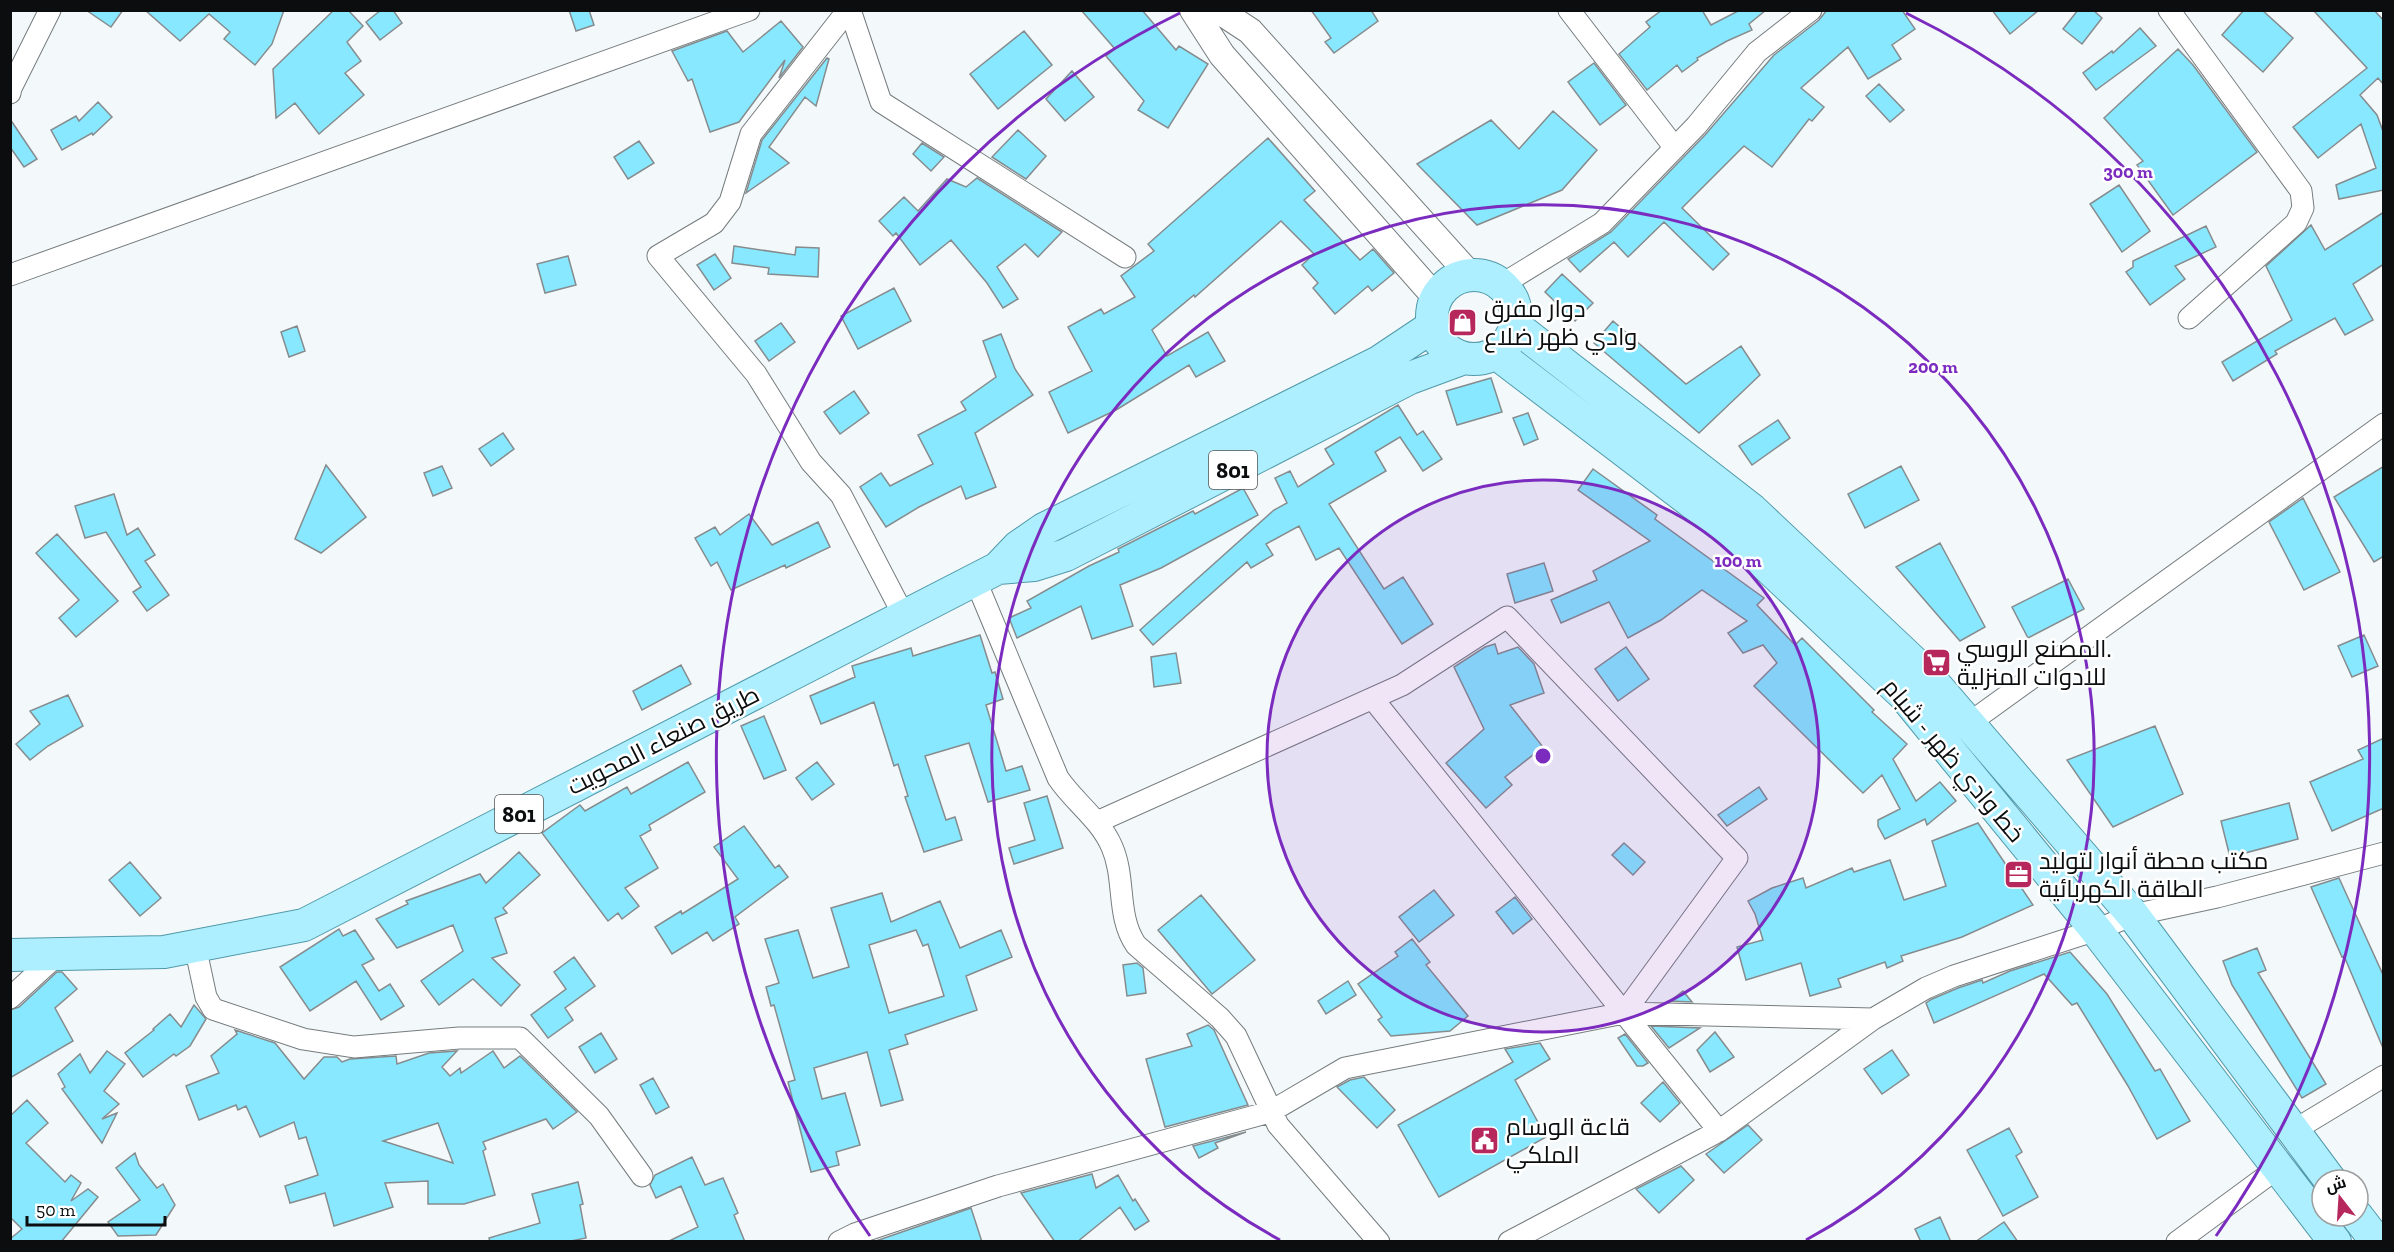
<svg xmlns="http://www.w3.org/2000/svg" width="2394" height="1252" viewBox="0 0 2394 1252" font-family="'Zilla Slab',Cairo,serif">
  <rect width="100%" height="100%" fill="#f3f9fb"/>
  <path fill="#87e8ff" stroke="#868c8e" stroke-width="1.5" fill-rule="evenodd" d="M86,10h37l-12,17z
    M145,10h139l-12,34 -17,21 -31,-26 6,-7 -21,-18 -29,27z
    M334,10h14l15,16 -16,16 14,19 -16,12 19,22 -45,39 -24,-31 -19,15 -3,-49z
    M381,10h12l9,13 -22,17 -14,-18z
    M569,10h20l5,15 -18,6z
    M1081,10h61l34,40 3,-4 29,18 -40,64 -30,-18 6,-9 -38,-45 9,-7z
    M1311,10h60l7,11 -44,32 -9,-11 6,-4z
    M1662,10h40l9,15 29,-15h26l-17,14 3,6 -25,11 -30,17 1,2 -16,12 -5,-7 -30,25 -28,-36 31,-27 -4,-5z
    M1827,10h75l13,19 -23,16 9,14 -33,20 -20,-32 -47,41 23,19 -12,14 -3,-2 -37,48 -28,-21 -62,62 47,46 -16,16 -49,-48 -36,35 -14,-15 -34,30 -12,-13 43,-27 94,-97 69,-80 45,-35z
    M1992,10h47l-29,24z
    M2078,10h15l9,8 -20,26 -19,-15z
    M2244,10h18l31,28 -30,34 -41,-37z
    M2313,10h61l10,11v64l-6,-7 -18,17 17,20 7,19v56l-45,9 -3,-14 40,-17 -15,-44 -43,34 -25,-31 74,-59z
    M781,21l22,26 -24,31 6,-18 -46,62 -29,10 -18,-53 -4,2 -16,-30 55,-20 16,21z
    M2140,28l16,18 -60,44 -13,-17 29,-22 1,2z
    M1024,31l28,34 -54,44 -28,-35z
    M2178,49l15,16 64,87 -84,63 -36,-50 6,-4 -39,-43z
    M827,58l2,1 -13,47 -11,-9 -36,50 20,16 -43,30 16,-53z
    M1594,63l32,42 -26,20 -32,-43z
    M1072,71l22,26 -29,24 -19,-22z
    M1879,84l25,26 -14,12 -24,-26z
    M98,102l14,15 -19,18 -1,-2 -30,17 -11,-20 25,-14 3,5z
    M1553,111l44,39 -35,40 -85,35 -60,-61 74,-44 28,29z
    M10,119l27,40 -13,8 -14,-20z
    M1018,130l28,26 -20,23 -34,-22z
    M1268,138l47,53 -11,9 56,60 13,-11 21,24 -22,18 -4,-5 -33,28 -22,-26 5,-5 -16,-18 12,-11 -33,-33 -86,76 -1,-2 -42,35 15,26 41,-24 17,29 -29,16 -7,-12 -73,45 -48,23 -19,-41 43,-21 -24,-44 33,-18 3,5 31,-17 -14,-21 33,-25 -6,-7z
    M639,141l15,22 -26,16 -14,-22z
    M922,143l22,14 -13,14 -18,-17z
    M977,178l85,54 -24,25 -13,-13 -28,23 21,32 -15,9 -16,-25 -36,-43 -31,25 -24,-32 -3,3 -14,-15 25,-24 14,14 29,-32 19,8z
    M2119,185l31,46 -28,21 -32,-48z
    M2384,212v52l-31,20 20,36 -28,15 -10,-17 -60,33 2,3 -44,27 -11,-19 70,-42 -26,-54 45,-41 14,25z
    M2206,226l10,21 -41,19 10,13 -35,26 -24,-33 7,-5v-6z
    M734,246l61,9 1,-8 23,1 -1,29 -50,-3 1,-6 -37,-5z
    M715,254l16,24 -17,12 -17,-25z
    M568,256l8,29 -31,8 -8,-29z
    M1562,274l31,29 -18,18 -30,-29z
    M894,288l17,33 -53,28 -17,-33z
    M1613,321l73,63 55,-38 19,29 -61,58 -105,-90z
    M781,323l14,19 -26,19 -14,-20z
    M297,326l8,25 -16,6 -8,-25z
    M1001,334l14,35 18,26 -58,38 21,54 -30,12 -5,-13 -42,21 -33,20 -26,-40 21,-14 9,13 43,-22 -15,-29 48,-25 -5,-8 35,-25 -13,-36z
    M1491,378l11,34 -45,13 -11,-34z
    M854,391l15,22 -29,21 -16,-22z
    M1398,405l19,30 6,-4 19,28 -19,12 -23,-34 -25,15 11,19 -57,33 55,85 19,-12 30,47 -31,20 -63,-96 -23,12 -17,-34 -33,18 7,11 -22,13 -4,-6 -94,83 -13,-15 134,-120 13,-7 -12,-25 15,-7 8,16 36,-23 -9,-15z
    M1528,413l10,26 -14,6 -11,-27z
    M1778,420l12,18 -38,27 -13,-19z
    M503,433l11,16 -23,17 -12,-17z
    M326,465l40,52 -45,36 -26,-14z
    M442,466l10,22 -19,8 -9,-23z
    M1901,466l18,34 -54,28 -17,-34z
    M2384,466v90l-10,6 -40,-65z
    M1593,469l64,46 -2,4 109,79 -7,7 38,40 7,-7 72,72 -2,2 35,32 -14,15 23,42 24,-19 16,19 -29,24 -2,-6 -40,20 -7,-13v-6l22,-11 -18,-34 -19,18 -109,-107 23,-23 -14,-18 -20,8 -15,-20 19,-12 -45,-31 -41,30 -33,18 -19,-36 -48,21 -10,-23 46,-20 -4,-9 57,-30 -72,-51z
    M1243,488l15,27 -97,53 -41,17 13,41 -41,13 -11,-33 -64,32 -8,-20 22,-10 -4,-7 62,-35 30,-14 -1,-3 75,-38 2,3z
    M114,494l13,41 11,-7 17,27 -10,6 24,34 -22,16 -14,-19 8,-5 -35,-55 -21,6 -10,-32z
    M2303,498l37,74 -36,18 -35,-68z
    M749,514l23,31 46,-23 12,25 -44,21 -1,-3 -54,25 -14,-28 -6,4 -16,-28 20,-11 5,8z
    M57,534l61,67 -42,36 -17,-19 20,-18 -43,-47z
    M1940,543l45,84 -25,14 -64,-74z
    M1544,563l9,28 -38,12 -8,-29z
    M2068,579l16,30 -56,29 -16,-31z
    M980,635l12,38 3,-1 8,27 -17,6 20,66 16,-5 8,24 -42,12 -19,-59 -44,13 21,64 9,-3 7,23 -38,12 -19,-55 3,-1 -10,-32 -4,2 -20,-64 -53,22 -11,-28 45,-19 -3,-11 59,-18 2,8z
    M2364,635l14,31 -26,11 -14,-31z
    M1495,644l3,10 20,-7 16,17 10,29 -34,12 33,42 -38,30 7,8 -26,23 -40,-45 38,-34 -30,-62 31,-20z
    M1626,647l23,32 -31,22 -23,-32z
    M1176,653l5,30 -27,4 -3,-30z
    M681,665l10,19 -49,26 -9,-19z
    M68,695l15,31 -35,20 -18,14 -14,-16 24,-20 -10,-13z
    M764,716l22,54 -22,9 -23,-53z
    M2155,726l28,68 -70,33 -46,-67z
    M2384,738v70l-52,23 -22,-49 53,-23 -5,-9z
    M688,762l17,30 -56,33 2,5 -11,6 18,32 -33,20 14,18 -17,13 -4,-6 -10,8 -66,-88 38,-28 5,6 42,-24 4,7z
    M817,762l17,22 -22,16 -16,-22z
    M1759,787l8,12 -40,27 -9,-11z
    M1047,796l16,52 -49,16 -5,-16 26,-8 -11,-37z
    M2289,803l9,36 -68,18 -9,-36z
    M1978,823l55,82 -71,32 -61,19 2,5 -16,7 -2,-6 -47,17 3,8 -31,9 -9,-33 -55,17 -9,-33 26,-7 -8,-26 -7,-13 24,-13 31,-10 3,10 46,-20 2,4 36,-12 14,40 42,-14 -14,-45z
    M744,826l31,42 4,-3 9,12 -53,40 4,7 -26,17 -6,-9 -35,22 -17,-27 26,-16 1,3 56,-35 -24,-32z
    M1624,843l21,19 -12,13 -21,-20z
    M519,852l21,23 -37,33 4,5 -12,5 12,35 -15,5 28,27 -19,21 -28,-27 -34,26 -18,-24 42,-30 -10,-26 -56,23 -21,-29 32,-15 -2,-3 74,-27 6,9z
    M130,862l31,36 -21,18 -31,-36z
    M2339,878l45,99 -1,71 -39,-92 -2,1 -31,-70z
    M1434,890l20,25 -35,27 -20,-25z
    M882,893l9,29 49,-21 20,47 41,-18 11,27 -46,19 11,34 -72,25 3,9 -19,6 14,50 -22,6 -14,-54 -53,16 8,31 23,-6 15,52 -24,7 3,13 -28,7 -23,-90 7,-2 -21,-75 -3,1 -5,-19 13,-4 -14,-44 33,-9 15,48 36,-11 -18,-59zM916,930l7,16 5,-2 16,52 -55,17 -20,-68z
    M1201,895l54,65 -43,34 -54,-64z
    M1515,897l17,22 -19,15 -17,-22z
    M339,929l4,7 12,-6 19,29 -12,6 17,26 11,-7 14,22 -23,14 -25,-39 -46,30 -30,-44z
    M1412,939l18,23 -4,3 42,51 -18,15 -59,5 -13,-16 4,-3 -24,-33 40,-28 -3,-4z
    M2257,948l9,22 -8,3 68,111 -24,14 -70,-113 -9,-24z
    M2070,952l37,42 48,77 5,-2 30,52 -33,18 -29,-53 -51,-83 -5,2 -28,-31 -110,49 -8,-20 6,-4 26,-11 24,-8 1,3 27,-12z
    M574,957l21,29 -30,22 8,12 -25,18 -17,-23 35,-26 -12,-17z
    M1137,963l6,5 3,25 -19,3 -4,-31z
    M57,972h5l15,17 -22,19 18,33 -63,37v-68l9,-3z
    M1348,981l8,14 -30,19 -8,-13z
    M1683,991l9,11 -22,-1z
    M194,1005l12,14 -16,27 -14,10 -2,-2 -31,23 -18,-24 29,-23 -1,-1 17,-15 11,13z
    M1208,1025l6,5 34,75 -83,22 -19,-68 46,-13 -5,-12z
    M1651,1026l49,2 -31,20z
    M235,1030l40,13 29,36 20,-22h13l5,5 8,-3 46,-3 1,8 32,-11 28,-2 -15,16 8,9 10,-8 1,5 32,-22 11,17 16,-12 57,56 -24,17 -7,-10 -63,23 3,7 -3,2 12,44 -31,9h-36v-23l-43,2 8,24 -59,19 -9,-33 -35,10 -5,-17 33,-11 -12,-38 -7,2 -5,-17 -34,15 -14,-31 -8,4 -2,-5 -37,15 -13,-34 33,-13 -8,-17 26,-22zM438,1123l15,40 -70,-22z
    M1715,1032l19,25 -24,15 -13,-22z
    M601,1033l16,26 -22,14 -16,-26z
    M1625,1034l23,29 -5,3h-6l-19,-28z
    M1540,1043l10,16 -35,21 31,57 -107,60 -41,-72 115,-63 -8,-13z
    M1892,1050l17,25 -27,19 -18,-25z
    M107,1051l18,13 -21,27 15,13 -17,15 15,-6 -15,30 -40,-54 3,-2 -7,-13 22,-20 10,19z
    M1364,1077l31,33 -18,18 -40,-41 13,-7z
    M653,1078l16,29 -13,7 -16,-29z
    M1663,1082l17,21 -20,19 -19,-19z
    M27,1100l21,23 -22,20 39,39 6,-7 10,8 -10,18 17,-12 10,8 -37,45h-51v-3l12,-10 -12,-12v-101z
    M1748,1125l14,15 -38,33 -18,-19z
    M2009,1128l13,24 -6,4 22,41 -35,19 -36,-66z
    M1246,1132l-31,11 3,5 -19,10 -6,-12z
    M135,1153l4,12 18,23 6,-4 12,21 -19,30 -38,1 -10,-14 32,-22 -24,-32z
    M692,1157l13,28 18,-7 15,35 -4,2 11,27h-78l31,-15 -17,-41 -25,12 -6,-13 5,-10z
    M1681,1166l13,14 -35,33 -23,-24z
    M1092,1174l4,14 22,-13 15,26 2,-2 14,22 -14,9 -15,-23 -43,35h-22l-34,-49z
    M578,1182l5,22 -3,1 6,33 -20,4h-76l-1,-4 51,-15 -8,-29z
    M971,1208l11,34h-109z
    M1940,1217l11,25h-30l-6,-13z
    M2004,1222l14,20h-43z"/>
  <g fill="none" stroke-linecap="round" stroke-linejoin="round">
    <defs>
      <path id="minor" d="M848,10l-97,124 -21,68 -16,21 -56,33 98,118 55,88 30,33 63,121
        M850,10l31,92 244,155
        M1569,10l106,138
        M2169,10l132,181 2,17 -7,15 -107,95
        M10,93l1,-5 39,-78
        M10,275l739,-265
        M1501,285l101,-62 94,-97 61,-74 54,-42
        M975,579l83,199c17,25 42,41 54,69 14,32 4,69 24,98l84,73 16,18 42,89 101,117
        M1373,699l251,314
        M1968,724l416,-300
        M1097,822l305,-137 105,-68 230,241 -113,155
        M195,946l11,51 7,12 90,30 51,8 105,-9h61l79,78 43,60
        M10,998l46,-42
        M1624,1013l249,6
        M2293,1131l91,-55
        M839,1242l16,-8 143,-48 272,-74 75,-44 279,-55 95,118
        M1509,1242l210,-111 154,-112 53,-31 28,-12 142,-46 37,-15 84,-18 167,-44
        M2177,1242l102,-75"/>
      <path id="tertiary" d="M1193,10l29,45 215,244
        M1218,10l32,21 221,245"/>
      <path id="primary" d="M1432 317a42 42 0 1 1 84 0a42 42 0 1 1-84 0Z
        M1515,326l237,184 174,164 207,241 197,265
        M1496,353l235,179 173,163 192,235 239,312
        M998,568l36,-3 32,-10 344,-177 54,-20
        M10,955l154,-3 140,-27 694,-357 20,-21 26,-18 335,-167 54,-36
        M2357,1216l20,26"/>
    </defs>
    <use href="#minor" stroke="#767c7e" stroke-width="23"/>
    <use href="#tertiary" stroke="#767c7e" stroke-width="28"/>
    <use href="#primary" stroke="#5199a9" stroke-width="34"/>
    <use href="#minor" stroke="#fff" stroke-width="21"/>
    <use href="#tertiary" stroke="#fff" stroke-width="26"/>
    <use href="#primary" stroke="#adeffe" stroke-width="32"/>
  </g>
  <circle cx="1543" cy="756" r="276" fill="#7b2cbf" fill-opacity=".12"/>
  <g fill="none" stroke="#7b2cbf" stroke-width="3">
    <circle cx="1543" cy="756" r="276"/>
    <path d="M1280 1240A551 551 0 1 1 1806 1240"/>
    <path d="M870 1236A827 827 0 0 1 1180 13M1906 13A827 827 0 0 1 2216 1236"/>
  </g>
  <defs>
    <symbol id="shop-square" viewBox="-11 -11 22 22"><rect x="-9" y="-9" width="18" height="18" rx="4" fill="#b6285c" stroke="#fff"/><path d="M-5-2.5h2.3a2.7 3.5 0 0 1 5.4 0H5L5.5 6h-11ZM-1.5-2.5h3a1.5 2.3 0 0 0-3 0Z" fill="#fff"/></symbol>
    <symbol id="supermarket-square" viewBox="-11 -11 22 22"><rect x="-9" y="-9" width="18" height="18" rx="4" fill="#b6285c" stroke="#fff"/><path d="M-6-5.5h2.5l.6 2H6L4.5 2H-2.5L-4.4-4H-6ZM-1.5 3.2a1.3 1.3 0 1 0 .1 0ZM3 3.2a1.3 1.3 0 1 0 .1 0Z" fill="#fff"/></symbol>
    <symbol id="office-square" viewBox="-11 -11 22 22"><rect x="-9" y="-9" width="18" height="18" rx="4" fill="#b6285c" stroke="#fff"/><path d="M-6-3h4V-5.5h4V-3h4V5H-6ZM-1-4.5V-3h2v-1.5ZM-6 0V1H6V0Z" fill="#fff"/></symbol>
    <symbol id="civic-square" viewBox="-11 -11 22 22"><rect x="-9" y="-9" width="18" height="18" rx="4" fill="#b6285c" stroke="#fff"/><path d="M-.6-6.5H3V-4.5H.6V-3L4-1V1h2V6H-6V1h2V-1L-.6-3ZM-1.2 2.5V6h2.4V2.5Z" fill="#fff"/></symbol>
  </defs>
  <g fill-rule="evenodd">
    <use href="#shop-square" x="1446" y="306" width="33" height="33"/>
    <use href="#supermarket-square" x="1920" y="646" width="33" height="33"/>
    <use href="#office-square" x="2002" y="858" width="33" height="33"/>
    <use href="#civic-square" x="1468" y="1124" width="33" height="33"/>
  </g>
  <g text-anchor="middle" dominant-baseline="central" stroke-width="5" stroke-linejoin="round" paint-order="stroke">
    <g fill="#fff" stroke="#545656" stroke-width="1.5">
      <rect x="1209" y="451" width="48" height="38" rx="4.5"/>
      <rect x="495" y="795" width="48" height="38" rx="4.5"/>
    </g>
    <g font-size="22" font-weight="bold" fill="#0b0d0e">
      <text x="1233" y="470">801</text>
      <text x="519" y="814">801</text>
    </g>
    <g font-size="24" fill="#0b0d0e" stroke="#fff" text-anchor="start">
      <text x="1484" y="308">دوار مفرق<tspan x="1484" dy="28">وادي ظهر ضلاع</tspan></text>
      <text x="1957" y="648">المصنع الروسي.<tspan x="1957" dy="28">للادوات المنزلية</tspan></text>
      <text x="2039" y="860">مكتب محطة أنوار لتوليد<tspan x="2039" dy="28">الطاقة الكهربائية</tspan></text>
      <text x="1506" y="1126">قاعة الوسام<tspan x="1506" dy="28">الملكي</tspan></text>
    </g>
    <g font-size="24" fill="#0b0d0e" stroke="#fff">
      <text transform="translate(663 740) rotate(-27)">طريق صنعاء المحويت</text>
      <text transform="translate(1954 760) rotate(50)">خط وادي ظهر - شبام</text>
    </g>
  </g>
  <circle cx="1543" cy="756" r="9" fill="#7b2cbf" stroke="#fff" stroke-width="3"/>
  <g font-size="18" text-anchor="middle" font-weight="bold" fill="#7b2cbf" stroke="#fff" stroke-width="5" stroke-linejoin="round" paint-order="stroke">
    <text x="2128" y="178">300 m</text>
    <text x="1933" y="373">200 m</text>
    <text x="1738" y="567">100 m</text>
  </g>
  <rect width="2394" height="1252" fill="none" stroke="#0b0d0e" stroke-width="24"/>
  <g transform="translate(2340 1198) rotate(343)"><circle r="28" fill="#ffffff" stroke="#9d9e9f" stroke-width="1.5"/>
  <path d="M0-4.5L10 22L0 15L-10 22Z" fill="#b6285c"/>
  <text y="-9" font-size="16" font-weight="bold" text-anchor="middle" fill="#0b0d0e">ش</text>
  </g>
  <path d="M27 1216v9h138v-9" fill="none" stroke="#0b0d0e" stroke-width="3"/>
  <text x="36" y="1216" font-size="18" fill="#0b0d0e" stroke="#ffffff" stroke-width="4.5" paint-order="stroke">50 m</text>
</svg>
